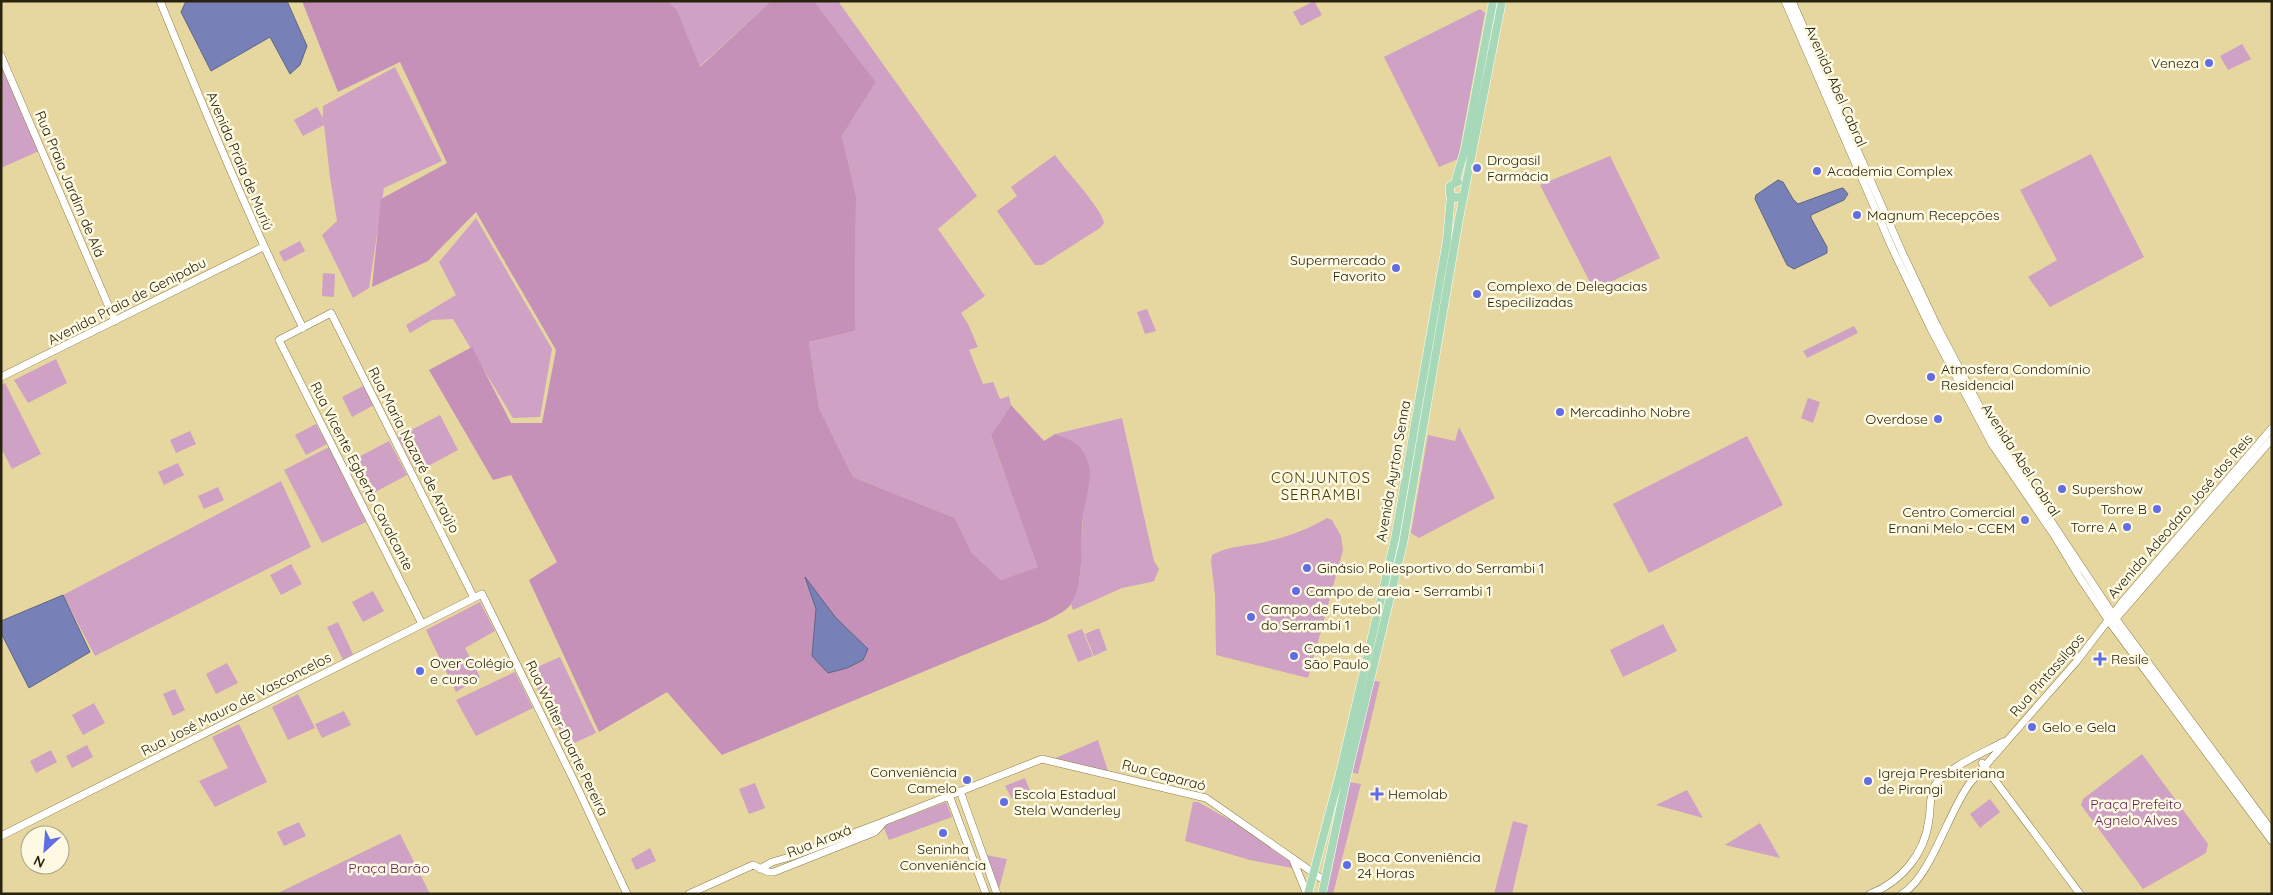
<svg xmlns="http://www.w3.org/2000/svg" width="2273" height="895" viewBox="0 0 2273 895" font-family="Quicksand,sans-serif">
  <rect width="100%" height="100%" fill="#e6d7a0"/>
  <path fill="#cfa1c4" d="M668,1h103l-72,66 -22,-57z
    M814,1h24l139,195 -39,33 47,67 -24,17 7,11 10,23 -9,3 14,34 10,-2 7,17 9,-3 2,9 -20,32 48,130 -38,13 -29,-27 -17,-35 -102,-41 -34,-69 -10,-66 46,-11 1,-135 -14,-60 34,-54z
    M1314,1l8,14 -21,11 -8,-14z
    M1480,9l5,4 -27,146 -19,8 -55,-110z
    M2242,44l9,15 -23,11 -8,-14z
    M1,66l38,85 -38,17z
    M395,67l47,94 -58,27 -15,100 -16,10 -31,-63 15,-14 -7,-44 -6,-52 -21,11 -9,-16 23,-13 6,11v-12z
    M2091,154l53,103 -94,50 -22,-30 29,-17 -37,-70z
    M1055,155c10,15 46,52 49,68l-4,5 -58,37h-7l-38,-54 20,-15 -6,-9z
    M1610,156l50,102 -66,32 -54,-105z
    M476,218l76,131 -12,68 -27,1 -60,-99 -21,1 -22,13 -4,-8 50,-30 -17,-33z
    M300,241l5,10 -21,11 -5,-10z
    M323,273l12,1 -1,23 -12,-1z
    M1147,309l9,22 -11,3 -8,-22z
    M1854,326l4,7 -51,25 -4,-7z
    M56,359l11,24 -39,20 -14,-23z
    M5,383l36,71 -29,15 -11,-21v-63z
    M363,386l11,19 -22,12 -10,-20z
    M1808,398l12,4 -7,21 -12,-5z
    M440,415l18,35 -41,22 -19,-35z
    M1122,418l32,143 5,8 -5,12 -3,1 -29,6 -49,22 -2,-5 9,-28 3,-60 6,-51 -25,-29 -9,-3z
    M316,424l11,20 -21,11 -11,-20z
    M1459,427l36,71 -76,40 -8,-5 17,-98 27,6z
    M190,431l6,13 -20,9 -6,-13z
    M1747,436l36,69 -134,68 -36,-69z
    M389,441l18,34 -41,22 -19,-34z
    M329,447l37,75 -44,21 -38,-73z
    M178,463l6,12 -20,10 -6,-13z
    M281,481l30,66 -216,109 -32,-61z
    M218,487l6,13 -20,9 -6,-13z
    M1327,518l5,2 9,16 2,14 -35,128 -92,-23 -1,-60 -4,-34 1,-6c18,-10 38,-9 57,-14 21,-5 39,-12 58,-23z
    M291,564l11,20 -21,11 -11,-20z
    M373,591l11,20 -21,11 -11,-20z
    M480,602l15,29 -30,17 15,29 -24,15 -30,-62z
    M338,622l15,32 -10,6 -16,-33z
    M1663,624l14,27 -54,26 -13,-27z
    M1099,628l8,22 -13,6 -9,-22z
    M1082,629l11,27 -15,6 -11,-27z
    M560,657l36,76 -28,13 -40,-75z
    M227,663l11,20 -22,11 -10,-20z
    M515,672l18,36 -57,28 -20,-36z
    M1371,680l9,2 -22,92 -8,-2z
    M175,689l10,21 -12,6 -10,-22z
    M298,694l17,34 -27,12 -16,-33z
    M94,703l11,20 -22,12 -11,-20z
    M344,711l7,14 -29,13 -7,-14z
    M239,724l28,58 -52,25 -16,-26 29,-13 -16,-31z
    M1098,740l10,31 -55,-12z
    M87,745l6,12 -21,11 -6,-12z
    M51,750l6,12 -21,11 -6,-12z
    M2142,754l66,90 -2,9 -63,36 -62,-84 2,-6z
    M1025,778l5,13 -18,8 -7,-13z
    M1348,782l13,2 -28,110h-7c10,-37 15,-74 22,-112z
    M755,783l10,25 -16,6 -10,-25z
    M1687,790l16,28 -47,-13z
    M1990,799l10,13 -20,16 -10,-14z
    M946,802l6,15 -63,23 -6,-14z
    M1193,802h5l39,22 55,39v5l-42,-8 -65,-19z
    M1513,821l15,4 -16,69h-18z
    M299,822l7,14 -22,10 -7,-14z
    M1760,823l20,35 -55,-13z
    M400,834l30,60h-154z
    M650,848l6,13 -20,9 -5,-11z
    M986,855l21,4 -8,30z"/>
  <path fill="#c591b9" d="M302,1h366l9,9 23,57 71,-66h43l62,81 -34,54 14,60 -1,135 -46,11 10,66 34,69 102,41 17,35 29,27 37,-13 -47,-131 20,-31 33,36 11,-7c17,5 31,14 34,32 3,16 -4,35 -6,50 -3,24 2,68 -12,88 -4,7 -18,13 -25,17l-324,134 -55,-63 -68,40 -70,-152 28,-18 -46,-87 -18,5 -64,-110 43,-23 39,76h31l14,-73 -80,-138 -48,49 -56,26 9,-88 66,-36 -47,-101 -62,30z"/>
  <path fill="#7781b7" stroke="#5f6584" d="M186,1h101l20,45 -7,19 -10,9 -20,-37 -59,34 -30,-59z
    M1778,180l5,2 10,17 5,5 41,-15 4,-1 5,6 -4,6 -33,15v3l16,29v6l-33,16 -7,-4 -32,-66 1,-4z
    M805,577l31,41 32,31 -5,11 -16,8 -19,5 -16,-17 4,-47z
    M63,595l27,57 -61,36 -28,-55v-12z"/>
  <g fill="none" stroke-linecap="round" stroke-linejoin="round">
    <defs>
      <path id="secondary" d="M160,1c45,110 90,220 143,327
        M1785,1l108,249 38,79 61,115 62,91 26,43 31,46 161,217
        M1792,1l110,251 35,74 59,112 120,181 156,212
        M1,56l114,265
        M1,377l262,-130
        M2113,622l159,-183
        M422,624l-143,-284 52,-27 143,285
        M1982,763l98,131
        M960,791l37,103
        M949,795l37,99
        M1,836l481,-242 97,197 48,103
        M1293,860l14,34
        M760,869l12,-7 21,-6 90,-34 159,-63 164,39 119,83
        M689,894l64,-29 15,7h6l101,-40 8,-9
        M1870,894c31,-12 55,-40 59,-75 2,-11 0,-24 6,-34 10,-16 50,-33 68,-43
        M1902,894c29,-17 46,-82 68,-111l106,-121 47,-61 149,-173"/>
      <path id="primary" d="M1458,182l-8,4v8l6,4 8,-3
        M1455,183l10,-34 28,-148
        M1308,894l31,-117 56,-238 52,-299 4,-45
        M1322,894l25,-118 56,-232 56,-325 43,-218"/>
    </defs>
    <use href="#secondary" stroke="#8b7d48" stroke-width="8"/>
    <use href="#primary" stroke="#fff" stroke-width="9"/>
    <use href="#secondary" stroke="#fff" stroke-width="7"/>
    <use href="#primary" stroke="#a7d9b9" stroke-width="8"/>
  </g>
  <g fill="#616de5" stroke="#fef9e2" stroke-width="2">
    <circle cx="2209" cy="63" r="5"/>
    <circle cx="1477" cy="168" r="5"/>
    <circle cx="1817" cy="171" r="5"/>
    <circle cx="1857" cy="215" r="5"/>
    <circle cx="1396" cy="268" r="5"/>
    <circle cx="1477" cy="294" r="5"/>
    <circle cx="1931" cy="377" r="5"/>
    <circle cx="1560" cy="412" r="5"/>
    <circle cx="1938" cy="419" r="5"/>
    <circle cx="2062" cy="489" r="5"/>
    <circle cx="2157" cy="509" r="5"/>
    <circle cx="2025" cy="520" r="5"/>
    <circle cx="2127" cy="527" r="5"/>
    <circle cx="1307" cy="568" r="5"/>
    <circle cx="1296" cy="591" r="5"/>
    <circle cx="1251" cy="617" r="5"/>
    <circle cx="1294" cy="656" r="5"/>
    <path d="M2097.5 651.5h5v5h5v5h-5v5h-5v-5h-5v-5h5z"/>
    <circle cx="420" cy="671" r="5"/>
    <circle cx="2032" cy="727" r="5"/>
    <circle cx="967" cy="780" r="5"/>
    <circle cx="1868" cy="781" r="5"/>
    <path d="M1374.5 786.5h5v5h5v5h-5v5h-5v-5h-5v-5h5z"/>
    <circle cx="1004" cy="802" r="5"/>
    <circle cx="943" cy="833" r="5"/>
    <circle cx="1347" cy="865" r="5"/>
  </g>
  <g text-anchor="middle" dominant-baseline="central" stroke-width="5" stroke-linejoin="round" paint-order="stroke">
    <g font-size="14" fill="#28230d" stroke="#fef9e2" text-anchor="start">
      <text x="2199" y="63" text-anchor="end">Veneza</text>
      <text x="1487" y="160">Drogasil<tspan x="1487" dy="16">Farmácia</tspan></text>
      <text x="1827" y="171">Academia Complex</text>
      <text x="1867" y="215">Magnum Recepções</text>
      <text x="1386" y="260" text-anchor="end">Supermercado<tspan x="1386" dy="16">Favorito</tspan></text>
      <text x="1487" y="286">Complexo de Delegacias<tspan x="1487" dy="16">Especilizadas</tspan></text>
      <text x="1941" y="369">Atmosfera Condomínio<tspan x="1941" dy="16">Residencial</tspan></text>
      <text x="1570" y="412">Mercadinho Nobre</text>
      <text x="1928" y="419" text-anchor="end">Overdose</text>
      <text x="2072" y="489">Supershow</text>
      <text x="2147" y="509" text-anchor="end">Torre B</text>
      <text x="2015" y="512" text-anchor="end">Centro Comercial<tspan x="2015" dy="16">Ernani Melo - CCEM</tspan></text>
      <text x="2117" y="527" text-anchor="end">Torre A</text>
      <text x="1317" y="568">Ginásio Poliesportivo do Serrambi 1</text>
      <text x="1306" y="591">Campo de areia - Serrambi 1</text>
      <text x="1261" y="609">Campo de Futebol<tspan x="1261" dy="16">do Serrambi 1</tspan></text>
      <text x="1304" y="648">Capela de<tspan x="1304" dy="16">São Paulo</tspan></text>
      <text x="2111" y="659">Resile</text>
      <text x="430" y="663">Over Colégio<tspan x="430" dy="16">e curso</tspan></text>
      <text x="2042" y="727">Gelo e Gela</text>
      <text x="957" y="772" text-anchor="end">Conveniência<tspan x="957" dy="16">Camelo</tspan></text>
      <text x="1878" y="773">Igreja Presbiteriana<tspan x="1878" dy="16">de Pirangi</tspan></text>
      <text x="1014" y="794">Escola Estadual<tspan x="1014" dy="16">Stela Wanderley</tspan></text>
      <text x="1388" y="794">Hemolab</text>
      <text x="943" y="849" text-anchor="middle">Seninha<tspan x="943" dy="16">Conveniência</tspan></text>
      <text x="1357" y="857">Boca Conveniência<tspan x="1357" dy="16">24 Horas</tspan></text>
    </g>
    <g font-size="14" fill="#28230d" stroke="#fef9e2">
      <text transform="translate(1836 86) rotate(66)">Avenida Abel Cabral</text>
      <text transform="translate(240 161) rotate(67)">Avenida Praia de Muriú</text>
      <text transform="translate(70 184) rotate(67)">Rua Praia Jardim de Alá</text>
      <text transform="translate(127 301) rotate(-27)">Avenida Praia de Genipabu</text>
      <text transform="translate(414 450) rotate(63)">Rua Maria Nazaré de Araújo</text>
      <text transform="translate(2021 460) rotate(57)">Avenida Abel Cabral</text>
      <text transform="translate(1393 471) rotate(-80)">Avenida Ayrton Senna</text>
      <text transform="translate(362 476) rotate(63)">Rua Vicente Egberto Cavalcante</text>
      <text transform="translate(2180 516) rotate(-49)">Avenida Adeodato José dos Reis</text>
      <text transform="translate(2047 675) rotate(-49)">Rua Pintassilgos</text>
      <text transform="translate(236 704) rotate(-27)">Rua José Mauro de Vasconcelos</text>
      <text transform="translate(567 738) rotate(64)">Rua Walter Duarte Pereira</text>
      <text transform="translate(1164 775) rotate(15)">Rua Caparaó</text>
      <text transform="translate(819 841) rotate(-21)">Rua Araxá</text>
    </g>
    <g font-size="14" fill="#642558" stroke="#fef9e2">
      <text x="2136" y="804">Praça Prefeito<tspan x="2136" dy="16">Agnelo Alves</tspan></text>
      <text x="389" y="868">Praça Barão</text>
    </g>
    <g font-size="15" letter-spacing="1" fill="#493c00" stroke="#fef9e2">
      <text x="1321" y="477">CONJUNTOS<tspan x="1321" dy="17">SERRAMBI</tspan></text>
    </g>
  </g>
  <rect width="2273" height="895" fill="none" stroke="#28230d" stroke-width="5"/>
  <g transform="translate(45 850) rotate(206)"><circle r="24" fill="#fef9e2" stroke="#a8a38d"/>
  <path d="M0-4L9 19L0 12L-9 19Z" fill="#616de5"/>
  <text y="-8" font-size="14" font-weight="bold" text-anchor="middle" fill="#28230d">N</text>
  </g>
</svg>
